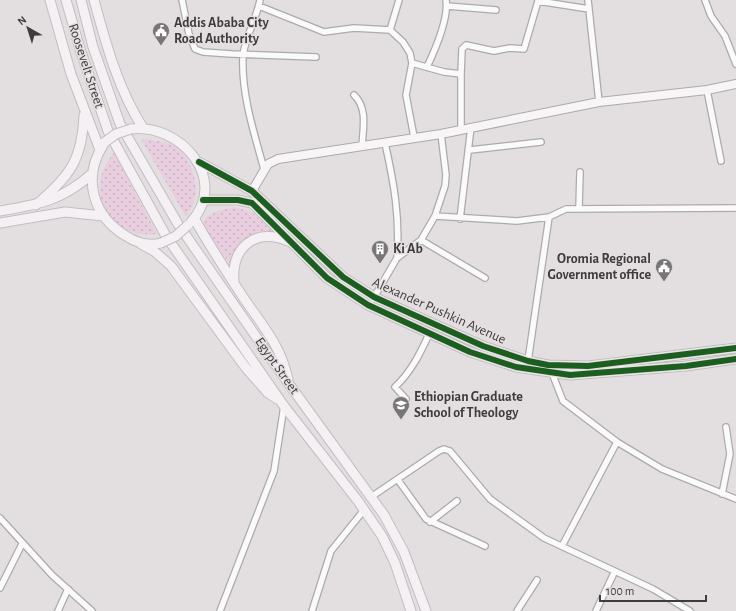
<svg xmlns="http://www.w3.org/2000/svg" width="736" height="611" viewBox="0 0 736 611" font-family="'Alegreya Sans',sans-serif">
  <defs>
    <pattern id="grass-dots" width="8" height="8" patternUnits="userSpaceOnUse"><rect width="8" height="8" fill="#e8cede"/><path d="M2 2h.1M6 6h.1" fill="none" stroke="#c8b2bf" stroke-width="1.8" stroke-linecap="round"/></pattern>
  </defs>
  <rect width="100%" height="100%" fill="#e3dfe1"/>
  <path fill="url(#grass-dots)" d="M141,139c12,0 22,2 33,7 6,3 11,11 14,16 11,21 11,35 -2,55z
    M114,153l43,81c-48,6 -76,-44 -43,-81z
    M234,207l18,5 22,21 -11,-1 -31,34 -23,-29 -6,-13 3,-7 12,-6z"/>
  <g fill="none" stroke-linecap="round" stroke-linejoin="round">
    <defs>
      <path id="street" d="M182,0l7,34 6,15 8,3 29,2 84,3
        M260,0c-3,17 -16,41 -17,56 -2,37 11,77 21,113
        M588,0l11,102
        M705,0l6,16 14,20 11,28
        M259,6l65,26 30,-4 36,2 13,12 7,11 2,10 -6,32 8,42
        M447,6l49,4
        M390,30l9,-30
        M412,63l32,9 17,2v55
        M427,67c8,-17 22,-48 19,-67
        M461,74l1,-25 4,-4 28,6 16,-3 14,1 14,-48 51,8
        M707,90l14,71
        M354,95c14,13 9,34 8,51
        M385,143c9,40 15,74 12,115
        M470,150l71,-8
        M579,208l1,-36
        M435,216l82,5 32,-4 17,-8 170,-1
        M460,219l11,-92
        M421,240l64,38
        M373,299l24,-41 24,-18 14,-24 10,-30 1,-11 -5,-41
        M528,361l21,-144
        M552,373l11,28 54,41 45,27 74,30
        M406,399l-11,-12c16,-15 25,-33 34,-53
        M398,480l28,39 59,27
        M722,494l8,-40 -4,-27
        M371,497l68,-46 5,-2 6,2 40,48 54,39 109,51 37,22
        M0,518l52,57 40,36
        M430,522l27,-21
        M562,546l55,-104
        M0,588l22,-44
        M58,611l10,-22
        M220,611l54,-140 10,-65
        M312,611l19,-60 33,-41
        M517,611l20,-31
        M596,611l18,-38"/>
      <path id="secondary" d="M252,191l16,-27 10,-5 163,-25 158,-32 108,-12 29,-6"/>
      <path id="primary" d="M50,0l21,74 29,76
        M66,0l14,49 28,82 58,105 118,170 74,95 24,35 13,27 16,48
        M81,0l12,47 27,77 58,100 111,160 95,131 20,37 22,59
        M94,0c12,44 24,89 49,128
        M131,129c49,-6 99,50 60,93
        M103,145c-21,34 -10,71 23,91 11,7 23,10 35,7
        M199,162l53,29 91,86 31,20 109,49 45,15 20,4 40,1 148,-18
        M203,200h35l14,3 75,75 41,27 102,47 46,15 54,8 116,-9 50,-7
        M36,205c34,-30 46,-44 48,-90
        M0,211c40,-7 61,-10 93,-38
        M194,218c15,27 32,53 49,79 19,28 37,47 45,82
        M0,223l65,-11 38,4
        M141,244l13,7 17,15 75,102 22,25 9,6
        M234,283c-3,-35 20,-56 54,-42"/>
    </defs>
    <use href="#street" stroke="#adaaac" stroke-width="8"/>
    <use href="#secondary" stroke="#adaaac" stroke-width="10"/>
    <use href="#primary" stroke="#c0bebf" stroke-width="11"/>
    <use href="#street" stroke="#fbfafa" stroke-width="5.5"/>
    <use href="#secondary" stroke="#f7f5f6" stroke-width="8"/>
    <use href="#primary" stroke="#f5f0f3" stroke-width="9"/>
    <defs>
      <path id="primary-bridge" d="M105,142l11,-8 15,-5
        M161,243l15,-7 12,-11"/>
    </defs>
    <use href="#primary-bridge" stroke="#c0bebf" stroke-width="11" stroke-linecap="butt"/>
    <use href="#primary-bridge" stroke="#f5f0f3" stroke-width="9"/>
    <defs>
      <path id="cycleway" d="M199,162l53,29 91,86 31,20 109,49 45,15 20,4 40,1 148,-18
        M203,200h35l14,3 75,75 41,27 102,47 46,15 54,8 116,-9 50,-7"/>
    </defs>
    <use href="#cycleway" stroke="#e4dee1" stroke-width="8"/>
    <use href="#cycleway" stroke="#1b5e20" stroke-width="6"/>
  </g>
  <defs>
    <symbol id="civic-pin" viewBox="-11 -11 22 30"><path d="M0 17L-7.5 6A9.5 9.5 0 1 1 7.5 6Z" fill="#787576" stroke="#e4dee1"/><path d="M-.6-6.5H3V-4.5H.6V-3L4-1V1h2V6H-6V1h2V-1L-.6-3ZM-1.2 2.5V6h2.4V2.5Z" fill="#fff"/></symbol>
    <symbol id="building-pin" viewBox="-11 -11 22 30"><path d="M0 17L-7.5 6A9.5 9.5 0 1 1 7.5 6Z" fill="#787576" stroke="#e4dee1"/><path d="M-4-6H4V6H1V3H-1V6H-4ZM-2.5-4.3h1.7v1.8h-1.7ZM.8-4.3h1.7v1.8H.8ZM-2.5-1h1.7V.8h-1.7ZM.8-1h1.7V.8H.8Z" fill="#fff"/></symbol>
    <symbol id="university-pin" viewBox="-11 -11 22 30"><path d="M0 17L-7.5 6A9.5 9.5 0 1 1 7.5 6Z" fill="#787576" stroke="#e4dee1"/><path d="M0-5L7-2L0 1L-7-2ZM-4 1L0 2.5L4 1V4Q0 6-4 4Z" fill="#fff"/></symbol>
  </defs>
  <g fill-rule="evenodd">
    <use href="#civic-pin" x="151" y="21" width="20" height="27"/>
    <use href="#building-pin" x="370" y="239" width="20" height="27"/>
    <use href="#civic-pin" x="654" y="257" width="20" height="27"/>
    <use href="#university-pin" x="391" y="395" width="20" height="27"/>
  </g>
  <g text-anchor="middle" dominant-baseline="central" stroke-width="3" stroke-linejoin="round" paint-order="stroke">
    <g font-size="14" font-weight="bold" fill="#3e3c3d" stroke="#e4dee1" text-anchor="start">
      <text x="174" y="23">Addis Ababa City<tspan x="174" dy="16">Road Authority</tspan></text>
      <text x="393" y="249">Ki Ab</text>
      <text x="651" y="259" text-anchor="end">Oromia Regional<tspan x="651" dy="16">Government office</tspan></text>
      <text x="414" y="397">Ethiopian Graduate<tspan x="414" dy="16">School of Theology</tspan></text>
    </g>
    <g font-size="14" fill="#3e3c3d" stroke="#e4dee1">
      <text transform="translate(86 66) rotate(72)">Roosevelt Street</text>
      <text transform="translate(439 311) rotate(24)">Alexander Pushkin Avenue</text>
      <text transform="translate(277 366) rotate(55)">Egypt Street</text>
    </g>
  </g>
  <g transform="translate(28 28) rotate(321)" stroke="#e4dee1" stroke-width="3" paint-order="stroke">
  <path d="M0-3L7 15L0 10L-7 15Z" fill="#3e3c3d"/>
  <text y="-6" font-size="11" font-weight="bold" text-anchor="middle" fill="#3e3c3d">N</text>
  </g>
  <path d="M600 595v6h106v-6" fill="none" stroke="#3e3c3d" stroke-width="2"/>
  <text x="606" y="595" font-size="12" fill="#3e3c3d" stroke="#e4dee1" stroke-width="3" paint-order="stroke">100 m</text>
</svg>
